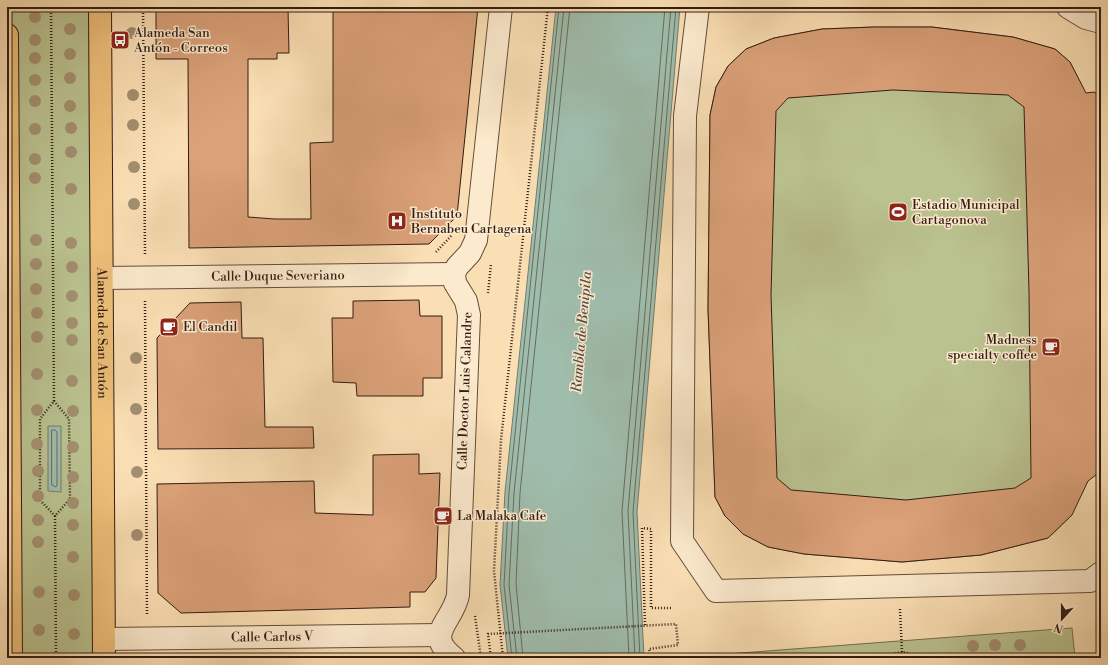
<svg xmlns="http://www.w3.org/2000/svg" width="1108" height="665" viewBox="0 0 1108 665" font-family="'Libre Bodoni',serif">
  <rect width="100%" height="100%" fill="#fbdfb4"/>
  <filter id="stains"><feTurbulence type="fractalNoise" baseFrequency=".005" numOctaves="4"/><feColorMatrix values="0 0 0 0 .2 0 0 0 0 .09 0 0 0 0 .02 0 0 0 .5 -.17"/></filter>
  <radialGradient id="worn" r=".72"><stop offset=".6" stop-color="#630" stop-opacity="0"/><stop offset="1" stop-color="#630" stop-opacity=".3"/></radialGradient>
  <path fill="#bac290" stroke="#766f52" d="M7,7h93l4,651h-93z
    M874,27h58l81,10 42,12 15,13 11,22 -9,431 -24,23 -67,17 -79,7 -98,-8 -36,-7 -25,-13 -18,-18 -10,-19 -7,-188 2,-194 6,-28 12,-21 18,-17 28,-11 48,-9z
    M1072,628l3,30h-401z"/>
  <path fill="#9fbdac" stroke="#737d6f" d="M556,7h124l-43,505 7,146h-136l-8,-73 5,-93z
    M48,426h13v66l-13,-1z"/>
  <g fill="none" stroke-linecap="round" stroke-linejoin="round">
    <path stroke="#686c60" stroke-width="1" d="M52,430h3l2,2v53l-1,2 -4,-2z
      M512,658l-8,-73 5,-93 50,-485
      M517,658l-8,-73 5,-92 50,-486
      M523,658l-7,-74 4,-91 50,-486
      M629,658l-7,-147 43,-504
      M635,658l-7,-147 43,-504
      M640,658l-7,-146 43,-505"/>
  </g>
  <path fill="#dba179" stroke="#321c13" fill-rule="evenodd" d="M156,7h120v2h12l1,44h-12v6h-29v158l27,2h36l-1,-76 23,-1v-135h145l-21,209 -28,28 -240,4 -1,-189h-32z
    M874,27h58l32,4 49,6 42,12 15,13 16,31 8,-1 7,5v374l-13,10 -16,34 -24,23 -67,17 -79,7 -98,-8 -36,-7 -25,-13 -18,-18 -10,-19 -7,-188 2,-194 6,-28 12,-21 18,-17 28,-11 48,-9zM893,90l115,5 16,12 5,185 2,186 -16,10 -109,12 -115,-10 -14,-12 -6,-183 5,-184 12,-13z
    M419,300l1,16h22v62h-19v18h-66l-1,-13 -23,-1 -1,-64h21v-17z
    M241,302l1,36h21l2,89h48l1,21 -156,1 -1,-111 33,-35z
    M419,454v20l21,-1 -4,105 -11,14h-15v15l-229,6 -23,-20 -1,-109 157,-3 1,32 58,2v-60z"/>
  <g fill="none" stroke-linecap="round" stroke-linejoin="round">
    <defs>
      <g id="minor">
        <path d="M698,7l-13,109 -3,425 34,50 374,-10 11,-8"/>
        <path d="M1068,7l18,11 15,4"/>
        <path id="s1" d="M102,278l352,-4"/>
        <path id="s2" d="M104,639l336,-4"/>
        <path d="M454,658c-31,-24 -1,-36 4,-63l11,-280 -3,-14 -11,-18 -1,-9 3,-7 13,-14 6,-13 25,-233"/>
      </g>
      <g id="major">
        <path id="s3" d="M100,7l4,651"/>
        <path d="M7,35l4,623"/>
      </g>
    </defs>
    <use href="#minor" stroke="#644d3b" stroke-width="24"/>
    <use href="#major" stroke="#321c13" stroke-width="24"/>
    <path stroke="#321c13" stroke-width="2.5" stroke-dasharray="1 2" stroke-linecap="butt" d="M51,7l3,394 -14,18v81l15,16
      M143,7l2,249
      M436,252l16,-17
      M488,293l3,-29
      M145,301l2,315
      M54,401l15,18 1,80 -15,17 1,142
      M900,609l2,43
      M475,616l6,42
      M645,625l-3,-97 9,1v79h21
      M491,658l-3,-24 188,-10 2,21 -29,4 1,9
      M503,658l-9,-87 7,-131 47,-433
      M887,658c9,-7 20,-8 28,0"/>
    <use href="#minor" stroke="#fceace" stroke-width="22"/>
    <use href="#major" stroke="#eec07a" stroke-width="22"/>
  </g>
  <g fill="#a38f70">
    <circle cx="35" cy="17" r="6"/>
    <circle cx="70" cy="29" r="6"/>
    <circle cx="132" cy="33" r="6"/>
    <circle cx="35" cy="40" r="6"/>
    <circle cx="70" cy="54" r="6"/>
    <circle cx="35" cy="58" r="6"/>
    <circle cx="70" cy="78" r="6"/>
    <circle cx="35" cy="80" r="6"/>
    <circle cx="133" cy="95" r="6"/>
    <circle cx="35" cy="101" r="6"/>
    <circle cx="70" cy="106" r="6"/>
    <circle cx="133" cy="125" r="6"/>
    <circle cx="71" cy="128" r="6"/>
    <circle cx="35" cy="129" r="6"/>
    <circle cx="71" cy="152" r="6"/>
    <circle cx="35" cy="159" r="6"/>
    <circle cx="134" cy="167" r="6"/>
    <circle cx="35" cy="178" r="6"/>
    <circle cx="71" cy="189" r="6"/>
    <circle cx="134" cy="204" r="6"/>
    <circle cx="36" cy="240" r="6"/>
    <circle cx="71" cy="243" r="6"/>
    <circle cx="36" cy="264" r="6"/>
    <circle cx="72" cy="267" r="6"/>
    <circle cx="36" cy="289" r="6"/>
    <circle cx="72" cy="296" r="6"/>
    <circle cx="37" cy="313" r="6"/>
    <circle cx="72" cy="323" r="6"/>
    <circle cx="37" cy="337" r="6"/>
    <circle cx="72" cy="340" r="6"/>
    <circle cx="136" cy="358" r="6"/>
    <circle cx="37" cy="374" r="6"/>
    <circle cx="72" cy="381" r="6"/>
    <circle cx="136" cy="409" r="6"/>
    <circle cx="37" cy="410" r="6"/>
    <circle cx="73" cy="411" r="6"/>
    <circle cx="37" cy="444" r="6"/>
    <circle cx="73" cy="447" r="6"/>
    <circle cx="38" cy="471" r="6"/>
    <circle cx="137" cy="472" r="6"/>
    <circle cx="73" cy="477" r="6"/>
    <circle cx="38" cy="496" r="6"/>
    <circle cx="73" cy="503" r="6"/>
    <circle cx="38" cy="520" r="6"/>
    <circle cx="73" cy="525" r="6"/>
    <circle cx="137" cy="535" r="6"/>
    <circle cx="38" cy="542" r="6"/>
    <circle cx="73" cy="557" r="6"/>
    <circle cx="39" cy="592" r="6"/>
    <circle cx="74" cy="595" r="6"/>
    <circle cx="39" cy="630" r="6"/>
    <circle cx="74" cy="634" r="6"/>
    <circle cx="995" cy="645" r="6"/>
    <circle cx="1020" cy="645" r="6"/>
    <circle cx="973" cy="646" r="6"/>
  </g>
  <defs>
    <symbol id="bus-square" viewBox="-11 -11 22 22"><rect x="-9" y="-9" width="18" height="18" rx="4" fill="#8f2418" stroke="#fceace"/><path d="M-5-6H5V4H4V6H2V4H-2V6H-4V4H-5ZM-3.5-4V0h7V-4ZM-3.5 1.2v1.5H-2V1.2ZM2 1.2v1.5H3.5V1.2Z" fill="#fff"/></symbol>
    <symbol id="stadium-square" viewBox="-11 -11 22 22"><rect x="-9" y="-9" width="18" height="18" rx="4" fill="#8f2418" stroke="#fceace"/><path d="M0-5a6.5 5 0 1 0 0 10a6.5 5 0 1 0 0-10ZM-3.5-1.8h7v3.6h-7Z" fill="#fff"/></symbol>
    <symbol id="hospital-square" viewBox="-11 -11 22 22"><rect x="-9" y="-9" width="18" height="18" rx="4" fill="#8f2418" stroke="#fceace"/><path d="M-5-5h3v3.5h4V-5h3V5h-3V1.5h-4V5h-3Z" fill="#fff"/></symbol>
    <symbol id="cafe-square" viewBox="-11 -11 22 22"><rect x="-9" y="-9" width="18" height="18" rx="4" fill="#8f2418" stroke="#fceace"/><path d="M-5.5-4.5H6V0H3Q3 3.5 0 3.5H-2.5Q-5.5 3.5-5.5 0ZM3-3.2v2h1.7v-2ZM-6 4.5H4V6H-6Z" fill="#fff"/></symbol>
  </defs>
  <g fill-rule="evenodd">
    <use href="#bus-square" x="109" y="29" width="22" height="22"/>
    <use href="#stadium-square" x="887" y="201" width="22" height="22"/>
    <use href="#hospital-square" x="386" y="210" width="22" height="22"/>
    <use href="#cafe-square" x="158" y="316" width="22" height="22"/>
    <use href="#cafe-square" x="1040" y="336" width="22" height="22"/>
    <use href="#cafe-square" x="432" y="505" width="22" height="22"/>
  </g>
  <g text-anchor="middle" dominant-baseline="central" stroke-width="3" stroke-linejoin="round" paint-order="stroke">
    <g font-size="13" fill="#321c13" stroke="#fceace" text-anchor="start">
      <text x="134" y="33">Alameda San<tspan x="134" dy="15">Antón - Correos</tspan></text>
      <text x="912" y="205">Estadio Municipal<tspan x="912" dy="15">Cartagonova</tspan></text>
      <text x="411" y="214">Instituto<tspan x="411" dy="15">Bernabeu Cartagena</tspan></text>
      <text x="183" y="327">El Candil</text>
      <text x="1037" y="340" text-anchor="end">Madness<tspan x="1037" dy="15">specialty coffee</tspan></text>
      <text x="457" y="516">La Malaka Cafe</text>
    </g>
    <g font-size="13" fill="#321c13" stroke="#fceace">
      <text stroke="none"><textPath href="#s1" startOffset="176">Calle Duque Severiano</textPath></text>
      <text stroke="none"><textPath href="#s3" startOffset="326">Alameda de San Antón</textPath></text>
      <text transform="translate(465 391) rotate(-88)">Calle Doctor Luis Calandre</text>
      <text stroke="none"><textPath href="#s2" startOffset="168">Calle Carlos V</textPath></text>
    </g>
    <g font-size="14" font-style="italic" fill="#534c41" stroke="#fceace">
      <text transform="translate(582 332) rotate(-85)">Rambla de Benipila</text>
    </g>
  </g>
  <rect width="1108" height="665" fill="none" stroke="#fbdfb4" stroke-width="24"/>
  <rect x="8" y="8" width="1092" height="649" fill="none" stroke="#321c13" stroke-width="2"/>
  <rect x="12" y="12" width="1084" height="641" fill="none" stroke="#321c13"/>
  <g transform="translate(1062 619) rotate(201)" stroke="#fceace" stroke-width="3" paint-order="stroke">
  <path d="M0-3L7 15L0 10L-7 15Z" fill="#321c13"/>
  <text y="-6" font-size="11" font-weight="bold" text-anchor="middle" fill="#321c13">N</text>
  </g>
  <rect width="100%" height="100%" filter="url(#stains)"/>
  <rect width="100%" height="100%" fill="url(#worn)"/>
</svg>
